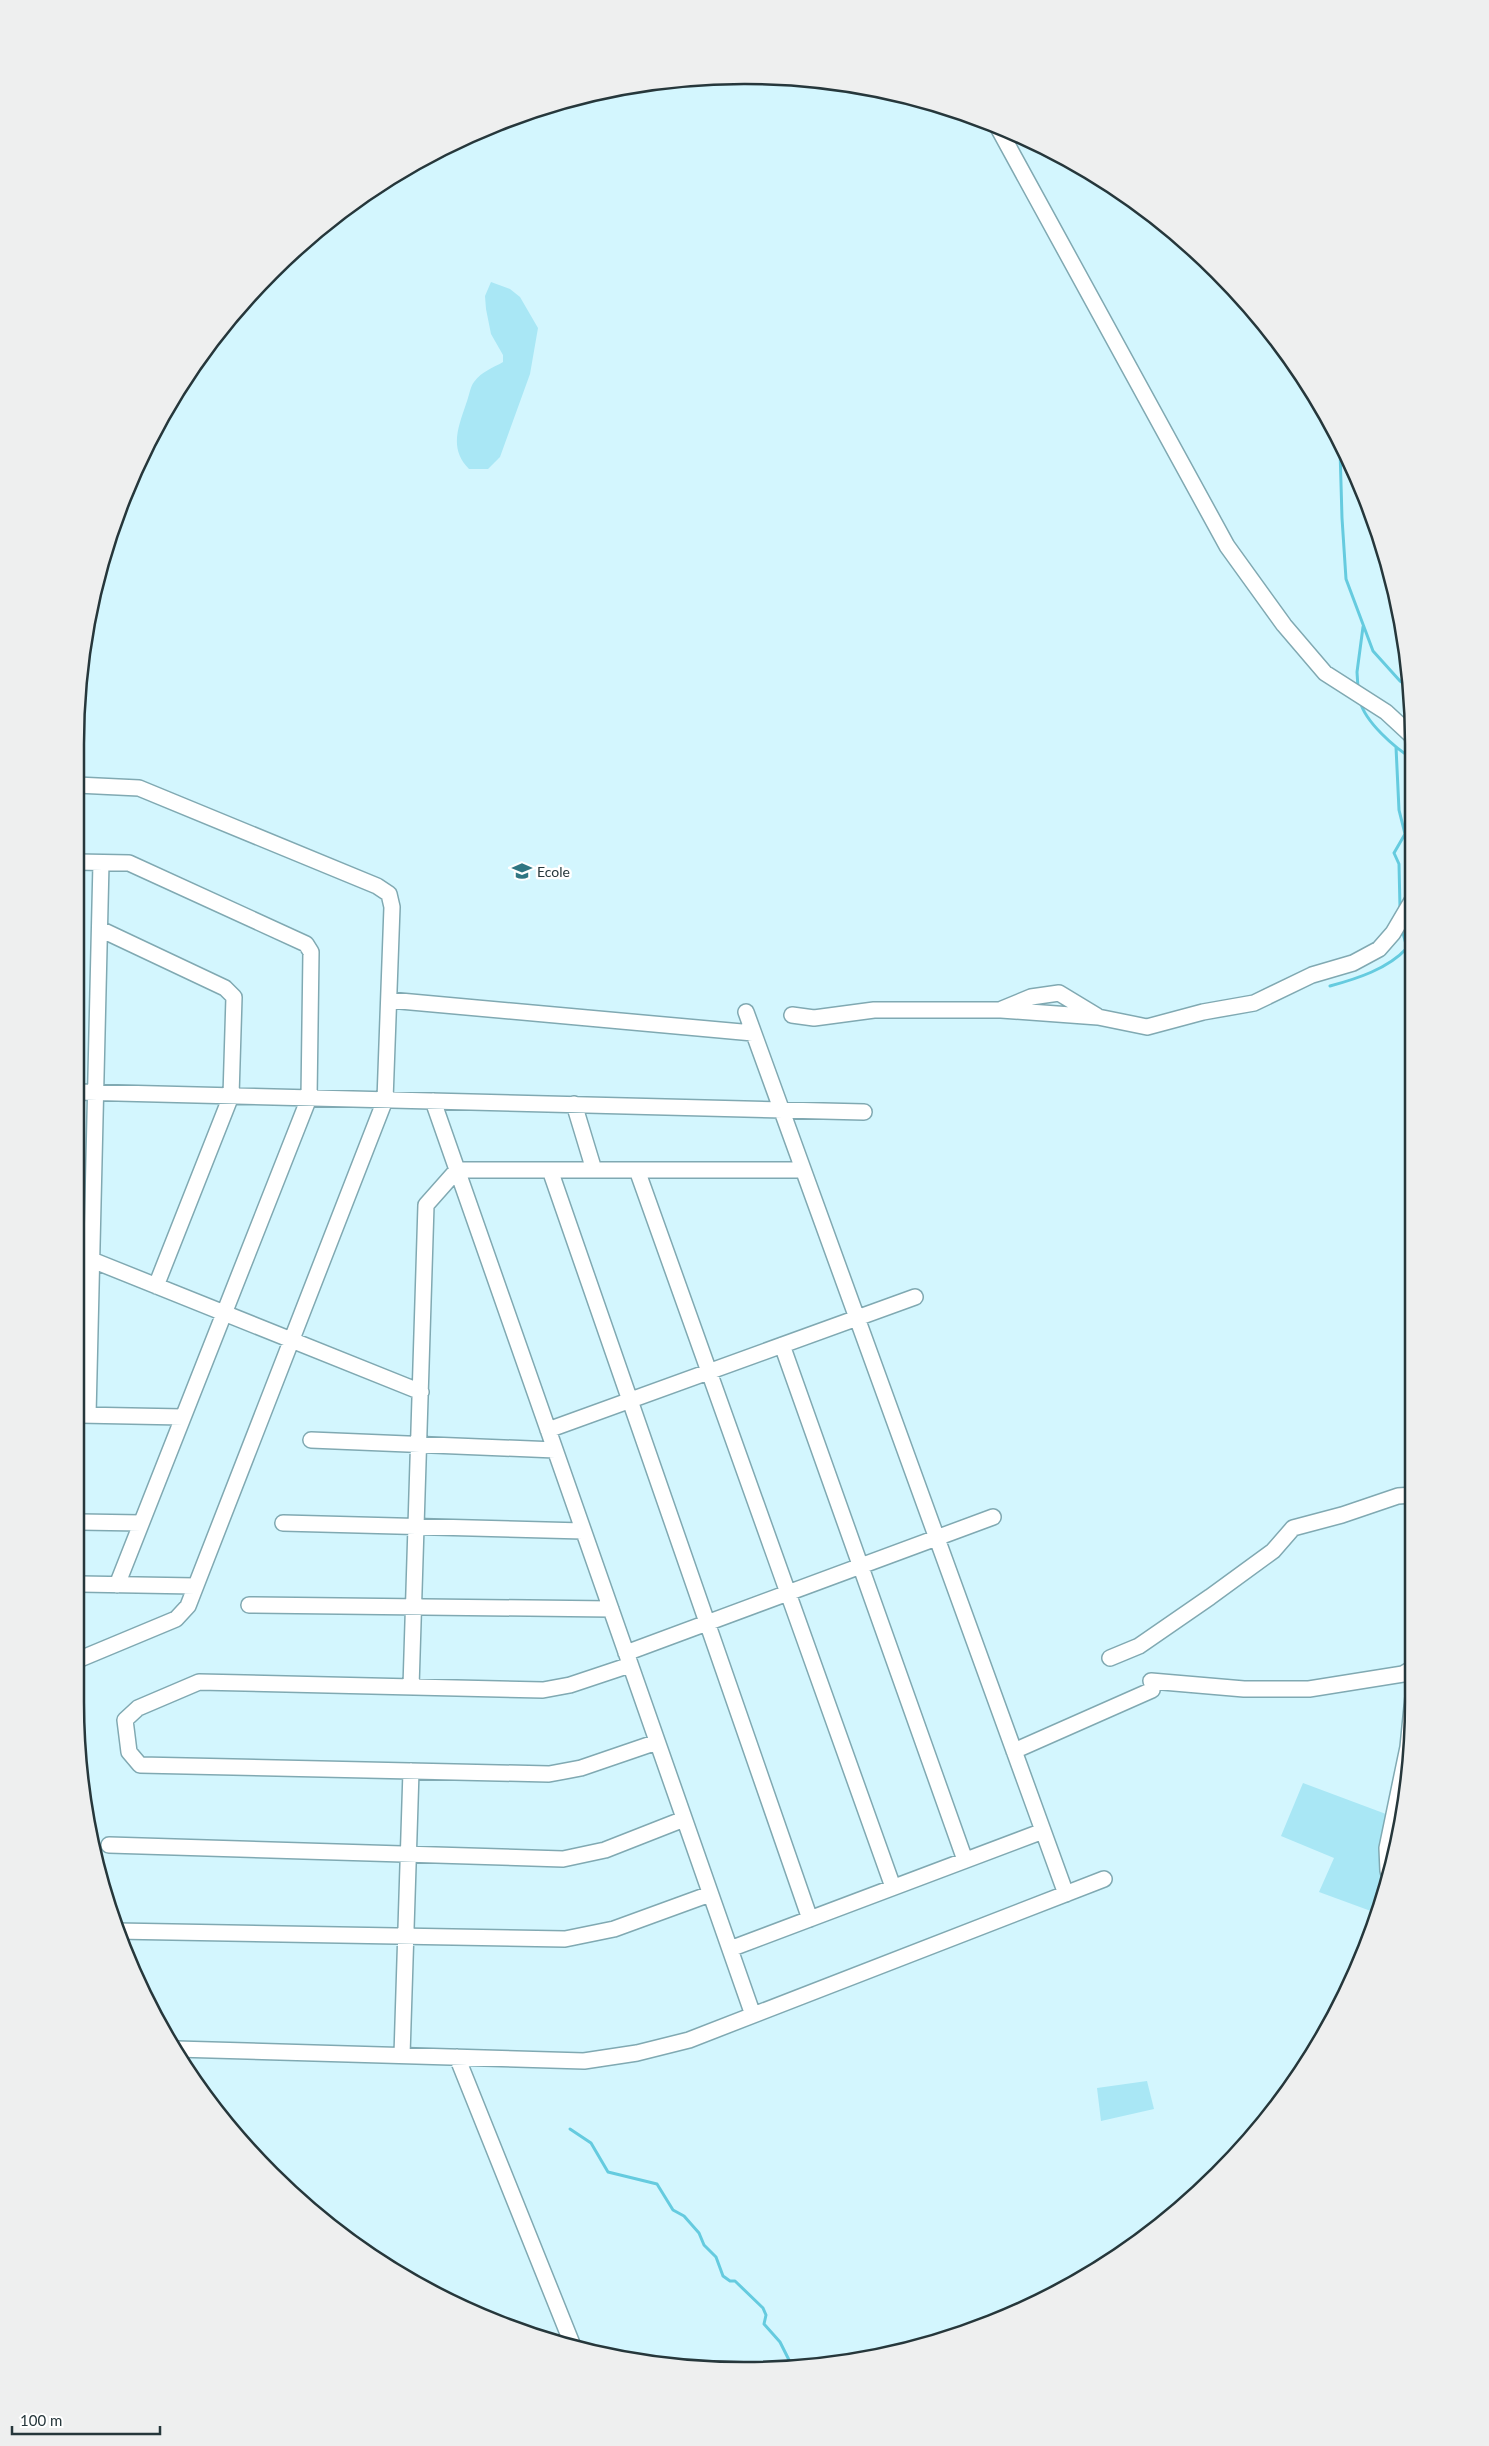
<svg xmlns="http://www.w3.org/2000/svg" width="1489" height="2446" viewBox="0 0 1489 2446" font-family="Lato,sans-serif">
  <rect width="100%" height="100%" fill="#d3f6fe"/>
  <path fill="#a9e7f5" d="M491,282l19,7 10,8 18,31 -8,46 -30,83 -12,12h-19c-20,-20 -11,-41 -3,-65 3,-7 4,-17 8,-22 8,-11 19,-14 29,-20v-7l-12,-21 -5,-25 -1,-13z
    M1303,1783l91,34 -6,54 -9,43 -60,-22 15,-34 -53,-22z
    M1147,2081l7,28 -53,12 -4,-33z"/>
  <g fill="none" stroke-linecap="round" stroke-linejoin="round">
    <path stroke="#65cbdf" stroke-width="3" d="M1340,449l2,69 4,61 27,72 27,30 10,7
      M1358,688l-1,-16 6,-45
      M1360,701c5,21 35,47 53,58
      M1396,747l3,63 6,24 -11,19 5,11 1,44
      M1330,986c26,-7 58,-17 77,-38l-5,-19
      M570,2129l21,14 17,29 49,12 16,26 11,6 15,17 5,12 12,12 7,19 7,5h5l28,27 3,7 -2,9 16,18 13,26"/>
    <defs>
      <path id="minor" d="M996,124l231,422 57,79 41,48 61,39 27,25
        M77,785l62,3 238,98 12,8 3,13 -7,193 -197,506 -12,13 -96,40
        M77,862l52,1 177,81 5,8 -2,146 -192,487
        M100,929l125,59 9,9 -3,99 -75,190
        M389,1000l364,33
        M1002,1009l29,-12 28,-4 38,23
        M746,1012l320,882
        M792,1015l22,3 60,-8h127l97,7 49,10 56,-15 51,-9 58,-28 41,-12 26,-14 14,-16 20,-34
        M78,1092l786,20
        M433,1101l320,914
        M574,1104l20,66
        M550,1170l260,749
        M637,1170l256,717
        M79,1260h13l329,132
        M782,1345l183,515
        M79,1415l104,2
        M88,1415l13,-552
        M548,1430l367,-133
        M311,1440l244,10
        M80,1522l61,1
        M283,1523l300,8
        M80,1584l115,2
        M249,1605l362,4
        M626,1653l367,-136
        M1110,1658l29,-12 71,-49 63,-46 20,-23 49,-13 56,-19 15,-1
        M630,1665l-60,20 -27,5 -344,-8 -61,26 -13,12 4,32 11,13 409,9 32,-6 76,-26
        M1151,1681l93,8h65l94,-15 10,-6
        M411,1687l15,-482 31,-35h346
        M1014,1751l138,-61
        M109,1845l454,14 42,-9 79,-31
        M1388,1871l-1,-23 21,-101 5,-50
        M116,1931l449,8 49,-10 96,-35
        M730,1949l313,-118
        M176,2049l408,12 53,-8 52,-13 415,-161
        M402,2055l9,-284
        M457,2057l116,289"/>
    </defs>
    <use href="#minor" stroke="#80a9b2" stroke-width="18"/>
    <use href="#minor" stroke="#fff" stroke-width="15"/>
  </g>
  <defs>
    <symbol id="school-bare" viewBox="-9 -9 18 18"><path d="M0-5L7-2L0 1L-7-2ZM-4 1L0 2.5L4 1V4Q0 6-4 4Z" fill="#2f7582" stroke="#fff" stroke-width="2.5" paint-order="stroke"/></symbol>
  </defs>
  <g fill-rule="evenodd">
    <use href="#school-bare" x="508" y="857" width="28" height="28"/>
  </g>
  <g text-anchor="middle" dominant-baseline="central" stroke-width="5" stroke-linejoin="round" paint-order="stroke">
    <g font-size="14" fill="#26373b" stroke="#fff" text-anchor="start">
      <text x="537" y="871">Ecole</text>
    </g>
  </g>
  <path d="M0 0H1489V2446H0ZM744 84H745A660 660 0 0 1 1405 744V1702A660 660 0 0 1 745 2362H744A660 660 0 0 1 84 1702V744A660 660 0 0 1 744 84Z" fill="#eeefef" fill-rule="evenodd"/>
  <path fill="none" stroke="#26373b" stroke-width="2.5" d="M744 84H745A660 660 0 0 1 1405 744V1702A660 660 0 0 1 745 2362H744A660 660 0 0 1 84 1702V744A660 660 0 0 1 744 84Z"/>
  <path d="M12 2426v8h148v-8" fill="none" stroke="#26373b" stroke-width="2.5"/>
  <text x="20" y="2426" font-size="15" fill="#26373b" stroke="#ffffff" stroke-width="4" paint-order="stroke">100 m</text>
</svg>
